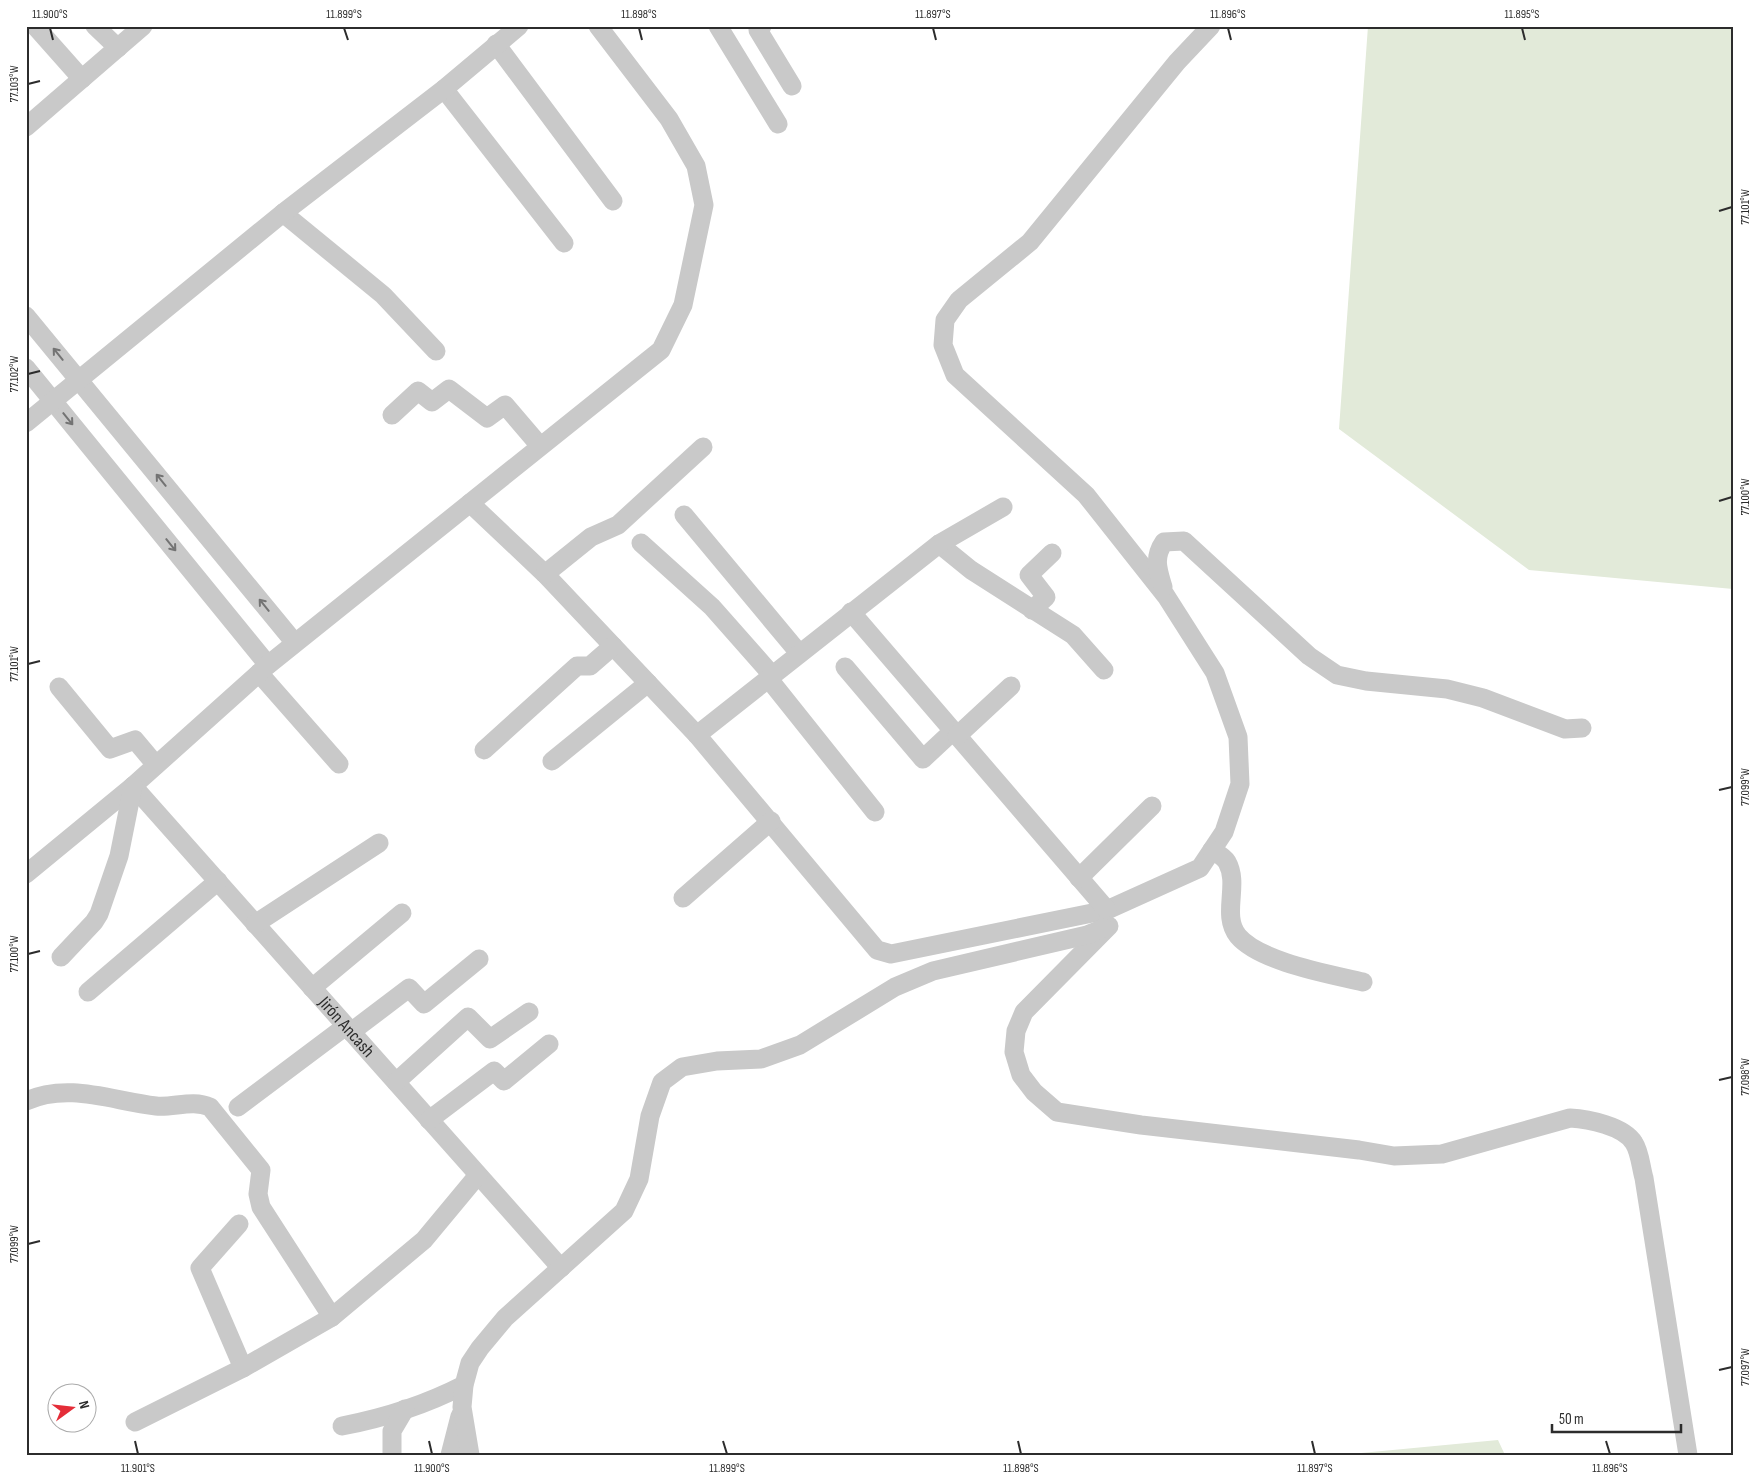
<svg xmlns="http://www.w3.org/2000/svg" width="1759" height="1481" viewBox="0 0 1759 1481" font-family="'Sofia Sans Condensed',sans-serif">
  <rect width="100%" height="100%" fill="#fff"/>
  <path fill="#e2ead9" d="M1368,26h365v563l-204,-19 -190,-141z
    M1498,1440l7,15h-165z"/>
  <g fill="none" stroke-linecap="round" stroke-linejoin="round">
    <g stroke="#c9c9c9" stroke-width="19">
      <path d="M35,26l47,53"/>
      <path d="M95,26l23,22"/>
      <path d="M718,26l60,98"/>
      <path d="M762,26l-4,4 34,56"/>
      <path d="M496,44l117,157"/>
      <path d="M444,89l120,154"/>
      <path d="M26,127l117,-101"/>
      <path d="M283,213l100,82 53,56"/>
      <path d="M26,316l269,327"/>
      <path d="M26,368l242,297"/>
      <path d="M392,415l26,-24 14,11 17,-13 38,29 18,-13 35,41"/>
      <path d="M26,423l257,-210 161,-124 75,-63"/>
      <path d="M470,503l75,71 152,161 180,215 14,4 216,-44 93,-42 24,-36 16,-48 -2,-47 -23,-64 -49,-77 -80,-101 -131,-120 -12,-30 2,-25 14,-20 71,-58 147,-180 34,-36"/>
      <path d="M684,515l115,138"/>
      <path d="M641,543l71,64 60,68"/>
      <path d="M939,544l32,26 102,65 31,35"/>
      <path d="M545,574l46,-37 27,-12 85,-78"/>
      <path d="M1163,587c-5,-17 -10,-29 1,-45l20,-1 125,115 28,19 29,6 81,8 36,9 82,31 17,-1"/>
      <path d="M1032,610l14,-13 -17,-22 23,-22"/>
      <path d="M851,612l256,298"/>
      <path d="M845,667l78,92 30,-28"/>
      <path d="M259,673l80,91"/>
      <path d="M768,678l107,134"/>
      <path d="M59,687l51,62 25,-9 21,25"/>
      <path d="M697,735l242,-191 64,-37"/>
      <path d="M957,736l54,-50"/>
      <path d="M484,750l93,-84h13l23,-20"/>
      <path d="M552,761l96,-78"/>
      <path id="s1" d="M133,786l428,482"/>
      <path d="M1212,850c5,3 12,7 15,12 13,23 -6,53 11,74 22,26 92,38 125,46"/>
      <path d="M26,874l107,-88 135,-121 393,-315 22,-45 21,-100 -8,-39 -27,-47 -71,-93"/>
      <path d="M1079,878l73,-72"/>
      <path d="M683,898l88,-77"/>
      <path d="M255,924l124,-81"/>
      <path d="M1109,926l-85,86 -8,19 -2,21 7,23 13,17 23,20 84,13 218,25 35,6 48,-2 128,-36c18,1 54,8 64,25 6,9 7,25 10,35l44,277"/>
      <path d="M61,957l33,-35 5,-8 20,-58 14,-70"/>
      <path d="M312,988l90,-75"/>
      <path d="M88,992l130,-111"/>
      <path d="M351,1032l58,-44 15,16 55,-45"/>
      <path d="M396,1082l72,-65 22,22 39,-27"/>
      <path d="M26,1101c43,-19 86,0 130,5 17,2 37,-7 54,1l51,63 -3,24 3,13 71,110"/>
      <path d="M238,1107l108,-81"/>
      <path d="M429,1120l65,-49 10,10 45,-37"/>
      <path d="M239,1224l-39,44 43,100"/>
      <path d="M135,1422l108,-54 89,-51 92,-77 54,-65"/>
      <path d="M342,1426c42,-8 83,-21 122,-41"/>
      <path d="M392,1455v-24l13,-22"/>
      <path d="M450,1455l10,-39"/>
      <path d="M470,1455l-8,-48 2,-22 6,-22 10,-15 25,-30 119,-107 15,-32 11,-63 12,-34 20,-15 35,-6 44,-2 39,-14 95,-58 38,-16 154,-36 17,-7"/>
    </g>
  </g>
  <defs><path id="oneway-shaft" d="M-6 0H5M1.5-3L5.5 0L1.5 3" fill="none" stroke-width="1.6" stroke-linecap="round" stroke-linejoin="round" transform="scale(1.25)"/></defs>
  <g stroke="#737373">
    <use href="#oneway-shaft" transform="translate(58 354) rotate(-129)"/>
    <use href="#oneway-shaft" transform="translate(68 419) rotate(51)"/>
    <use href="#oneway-shaft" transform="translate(161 480) rotate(-129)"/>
    <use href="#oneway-shaft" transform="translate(171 545) rotate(51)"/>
    <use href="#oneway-shaft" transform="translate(264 605) rotate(-129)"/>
  </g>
  <path fill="none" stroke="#2c2c2c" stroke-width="2" d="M50,28l3,12M344,28l4,12M639,28l3,12M933,28l3,12M1228,28l3,12M1522,28l3,12M28,84l12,-3M1719,211l13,-4M28,374l12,-3M1719,501l13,-4M28,664l12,-3M1719,790l13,-3M28,954l12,-3M1719,1080l13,-3M28,1244l12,-3M1719,1370l13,-3M135,1441l3,13M429,1441l3,13M723,1441l4,13M1018,1441l3,13M1312,1441l3,13M1606,1441l4,13"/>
  <g text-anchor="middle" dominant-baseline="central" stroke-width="5" stroke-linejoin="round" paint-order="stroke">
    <g font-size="18" fill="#2c2c2c" stroke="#fff">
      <text stroke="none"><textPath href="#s1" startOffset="322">Jirón Ancash</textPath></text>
    </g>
  </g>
  <rect width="1759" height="1481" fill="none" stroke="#ffffff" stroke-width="55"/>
  <g transform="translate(72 1408) rotate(75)"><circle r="24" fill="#ffffff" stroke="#ababab"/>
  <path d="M0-4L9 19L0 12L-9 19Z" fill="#e42d38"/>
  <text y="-8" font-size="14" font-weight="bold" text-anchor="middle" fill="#2c2c2c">N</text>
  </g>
  <path d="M1552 1424v8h129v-8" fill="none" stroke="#2c2c2c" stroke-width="2.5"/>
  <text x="1559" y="1424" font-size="15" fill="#2c2c2c" stroke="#ffffff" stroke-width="4" paint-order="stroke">50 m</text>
  <rect x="28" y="28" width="1704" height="1426" fill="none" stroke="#2c2c2c" stroke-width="2"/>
  <g font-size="12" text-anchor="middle" fill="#2c2c2c">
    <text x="50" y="18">11.900°S</text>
    <text x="344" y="18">11.899°S</text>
    <text x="639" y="18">11.898°S</text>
    <text x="933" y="18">11.897°S</text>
    <text x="1228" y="18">11.896°S</text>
    <text x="1522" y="18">11.895°S</text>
    <text transform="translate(14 84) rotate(-90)" y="4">77.103°W</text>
    <text transform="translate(1745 207) rotate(-90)" y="4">77.101°W</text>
    <text transform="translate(14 374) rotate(-90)" y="4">77.102°W</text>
    <text transform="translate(1745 497) rotate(-90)" y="4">77.100°W</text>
    <text transform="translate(14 664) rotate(-90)" y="4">77.101°W</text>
    <text transform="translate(1745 787) rotate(-90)" y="4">77.099°W</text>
    <text transform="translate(14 954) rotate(-90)" y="4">77.100°W</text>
    <text transform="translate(1745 1077) rotate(-90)" y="4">77.098°W</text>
    <text transform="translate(14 1244) rotate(-90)" y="4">77.099°W</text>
    <text transform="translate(1745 1367) rotate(-90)" y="4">77.097°W</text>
    <text x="138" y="1472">11.901°S</text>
    <text x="432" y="1472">11.900°S</text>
    <text x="727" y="1472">11.899°S</text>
    <text x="1021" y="1472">11.898°S</text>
    <text x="1315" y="1472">11.897°S</text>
    <text x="1610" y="1472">11.896°S</text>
  </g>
</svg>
